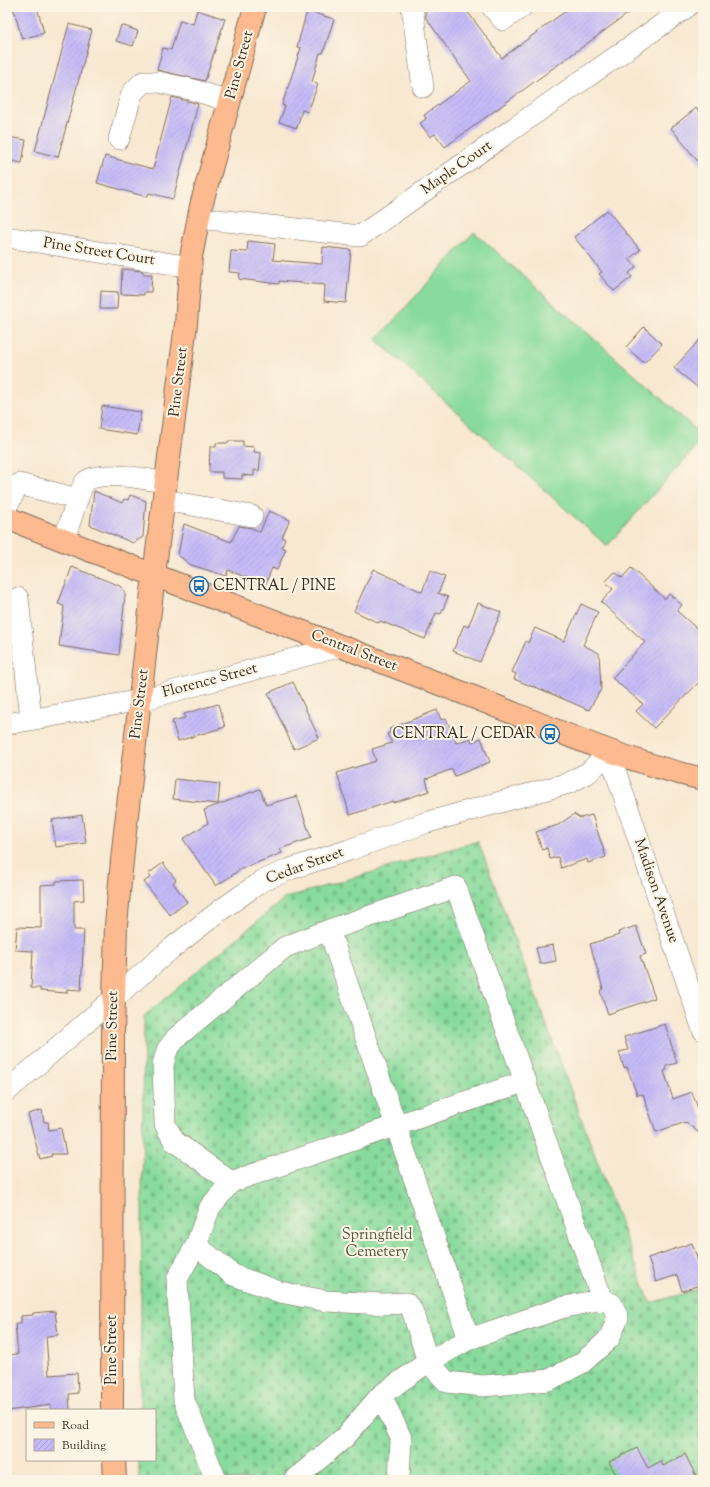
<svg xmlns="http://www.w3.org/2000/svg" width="710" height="1487" viewBox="0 0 710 1487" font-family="'Sorts Mill Goudy',serif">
  <defs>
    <pattern id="cemetery-stones" width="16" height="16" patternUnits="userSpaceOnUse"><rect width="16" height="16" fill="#88db9c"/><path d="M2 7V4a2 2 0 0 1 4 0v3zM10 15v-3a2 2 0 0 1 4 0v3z" fill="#76bc86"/></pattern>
    <pattern id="building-hatch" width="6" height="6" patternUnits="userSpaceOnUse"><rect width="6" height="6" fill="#c4baf8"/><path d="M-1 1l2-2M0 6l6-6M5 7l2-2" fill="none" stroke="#a9a0d4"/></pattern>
  </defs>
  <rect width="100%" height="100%" fill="#fcf5e5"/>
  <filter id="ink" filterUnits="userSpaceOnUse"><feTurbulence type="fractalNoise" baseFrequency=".025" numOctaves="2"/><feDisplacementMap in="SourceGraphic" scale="8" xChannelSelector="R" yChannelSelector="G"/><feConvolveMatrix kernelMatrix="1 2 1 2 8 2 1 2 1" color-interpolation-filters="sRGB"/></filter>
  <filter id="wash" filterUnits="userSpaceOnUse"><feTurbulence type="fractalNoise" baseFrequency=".012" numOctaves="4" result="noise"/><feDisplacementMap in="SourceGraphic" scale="16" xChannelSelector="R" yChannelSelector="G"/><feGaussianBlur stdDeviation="0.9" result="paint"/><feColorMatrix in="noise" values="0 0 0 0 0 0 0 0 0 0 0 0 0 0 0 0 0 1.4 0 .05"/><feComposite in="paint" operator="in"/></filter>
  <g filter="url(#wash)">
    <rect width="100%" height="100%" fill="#f8e8d1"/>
    <path fill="url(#cemetery-stones)" stroke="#62825d" d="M478,841l172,462 53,-15v192h-564v-20h16v-50h-15l4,-394 141,-118z"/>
    <path fill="#88db9c" stroke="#62825d" d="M474,232l229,204v3l-96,107 -231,-206z"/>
    <g id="blocks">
      <path fill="url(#building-hatch)" d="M13,7h24l7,26 -22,6z
        M432,7h32l38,51 69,-51h66l-192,140 -10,-13 -5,3 -10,-14 6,-4 -2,-4 47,-34 -45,-63 -1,-6z
        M197,10l28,9 -20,62 -48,-11 6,-22 8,2 9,-30 13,4z
        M307,11l27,8 -11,34h-3l-8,29 6,2 -10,28 -6,-2 -5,18 -18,-6 6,-16 -3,-1 19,-57 -4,-1z
        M69,24l23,6 -34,127 -23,-6z
        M121,25l17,6 -5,15 -17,-5z
        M172,97l26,7 -25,95 -24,-6 -2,4 -50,-14 8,-27 48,13z
        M696,108l7,8v52l-32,-40z
        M7,137l19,3 -4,23 -15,-3z
        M607,210l33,40 -11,9 7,8 -7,6 3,4 -18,14 -15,-17 3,-2 -28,-35z
        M248,241l27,3 -2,16 49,4 1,-17 28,3 -5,53 -22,-2 1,-16 -46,-4v3l-40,-5 1,-6 -11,-1 2,-21 16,1z
        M122,269l21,2v3h9l-1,18h-7v3l-23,-1z
        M101,291l17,1 -1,17h-17z
        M644,327l18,17 -18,19 -18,-16z
        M703,336v56l-29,-24z
        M102,406l39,6 -4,23 -38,-6z
        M228,441h15v5l12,1 -1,5 7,1 -2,18 -5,-1v6l-12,-1v4l-20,-1v-6h-13l1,-25h6v-4h12z
        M94,491l28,12 2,-4 4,1 2,-5 16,6 -3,36 -10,6 -43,-18z
        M269,511l21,9 -8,17 3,2 -3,8 4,2 -9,21 -5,-2 -7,17 -37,-15 -2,6 -35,-11 -13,-10 6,-31 47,18 8,-16 13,2 8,4z
        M72,567l48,19 5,6v4l-6,59 -60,-9 5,-40 -6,-2z
        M631,568l34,31 4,-5 13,11 -5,6 26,23v44l-49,50 -18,-17 7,-7 -31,-26 33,-36 -44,-40 12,-13 -8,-7 10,-10 7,6z
        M373,569l49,23 8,-21 15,6 -7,16 10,4 -7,17 -5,-1 -11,26 -45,-18 -1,2 -25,-12z
        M478,603l23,9 -21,50 -27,-11 11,-26 4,2z
        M581,604l17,8 -15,33 16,8 2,36 -12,21 -56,-24v1l-19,-8 2,-5 -4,-2 14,-31 2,2 7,-15 29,13z
        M293,682l26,56 -25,11 -26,-56z
        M218,704l7,23 -47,14 -6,-20 13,-3 -1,-4z
        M437,710l4,10 5,-2 10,25 15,-5 1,4 9,-4 9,24 -35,14 -3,-7 -26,10 3,12 -36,12v-2l-43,14 -13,-42 39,-12 -4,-12 20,-6 -5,-9 4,-2 -2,-3z
        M175,779l45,5 -2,20 -45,-5z
        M260,789l6,16 31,-9 14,42 -31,11 2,4 -41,16 -25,17 -33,-47 25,-16 -4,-13z
        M574,814l6,4 12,-3 14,42 -18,6 -1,-4 -26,9 -3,-11 -8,2 -3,-11 -5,2 -6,-18 22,-7z
        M82,815l4,28 -30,4 -4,-27z
        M163,863l13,17 -3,3 14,19 -17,13 -26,-33 7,-5 -3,-3z
        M83,880l1,20 -10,1v29h10l-3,60 -14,-1v4l-27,-2v-3h-9l2,-37 -18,-1 2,-23 24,1v-43l15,-1v-3z
        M636,926l10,28 -6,2 15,42 -47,16 -8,-23 3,-2 -13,-45 29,-9 -1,-3z
        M553,945l3,16 -16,3 -4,-16z
        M665,1024l12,39 -11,3 1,4 -3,1 9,28 19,-7 8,22 3,3v19l-17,-14 -30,10 -13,-38 -6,1 -10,-28 -3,1 -5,-16 9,-2 -4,-13z
        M42,1110l2,12h4l1,8 12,-2 5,26h-15l1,2 -12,3 -12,-45z
        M692,1243l11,33v8l-21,7 -5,-16 -21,7 -8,-24z
        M55,1311l3,24 -12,1 3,39 28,-2 1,20 -9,1 1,16h-19v-5l-44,6v-56l11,-1 -3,-31h6v-7l12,-1v-2z
        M637,1448l11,20 13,-7 2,5 22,-12 13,26h-79l-10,-18z"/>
    </g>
  </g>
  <g filter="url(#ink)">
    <use href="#blocks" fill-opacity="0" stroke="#7d6c5d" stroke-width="1"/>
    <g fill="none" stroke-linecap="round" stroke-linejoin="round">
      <defs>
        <path id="minor" d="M412,7l11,80
          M492,7l11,13 19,-13
          M119,139l13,-46 11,-11h15l32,7 26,8 13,6
          M199,218l161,18 327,-229
          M7,237l184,30
          M164,500l88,16
          M7,506l12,-22 59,15
          M64,540c3,-9 17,-54 21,-58 14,-13 63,-3 81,1
          M18,598l13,121
          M7,724l134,-24 200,-54
          M7,1091l165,-143 50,-39 40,-28 28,-12 59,-19 76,-27 144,-40 20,-11 20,-20 94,278
          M231,1182l295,-101
          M196,1245l37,30 47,17 46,9 57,3 23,-1 6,7 16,52 -47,33 20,43 -2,42
          M469,1339l-41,23 19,20 36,4 66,-6 33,-17 27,-24 9,-21 -6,-14 -10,-5 -41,9 -92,31 -140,-409 127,-43 146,412
          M216,1480l-32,-80 -7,-121 19,-34 14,-38 21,-25 -57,-41 -9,-17 -2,-59 4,-15 10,-13 108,-90 44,-17
          M294,1480l51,-43 36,-42"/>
        <path id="major" d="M7,518c147,58 295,113 443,170 84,32 165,71 253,91
          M112,1410l1,-376 3,-109 7,-75 31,-275 32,-251 5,-67 10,-51 54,-199
          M114,1460l1,20"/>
      </defs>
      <use href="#minor" stroke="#7d6c5d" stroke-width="22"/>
      <use href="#major" stroke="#7d6c5d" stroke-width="24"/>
      <use href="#minor" stroke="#fff" stroke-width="21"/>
      <use href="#major" stroke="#fcba8e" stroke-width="22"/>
    </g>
  </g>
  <defs>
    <symbol id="bus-ring" viewBox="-11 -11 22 22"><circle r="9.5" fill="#fcf5e5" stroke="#1f6fb2" stroke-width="1.5"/><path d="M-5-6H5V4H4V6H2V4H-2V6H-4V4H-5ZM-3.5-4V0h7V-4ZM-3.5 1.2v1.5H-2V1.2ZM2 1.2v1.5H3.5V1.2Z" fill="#1f6fb2"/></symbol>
  </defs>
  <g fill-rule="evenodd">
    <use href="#bus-ring" x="188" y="575" width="22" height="22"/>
    <use href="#bus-ring" x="539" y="723" width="22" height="22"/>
  </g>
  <g text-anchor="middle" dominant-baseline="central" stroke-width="4" stroke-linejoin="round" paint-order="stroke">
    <g font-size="15" fill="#3b2a1e" stroke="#fcf5e5">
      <text transform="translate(240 65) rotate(-75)">Pine Street</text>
      <text transform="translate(457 168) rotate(-35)">Maple Court</text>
      <text transform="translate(99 252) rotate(9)">Pine Street Court</text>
      <text transform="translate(179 382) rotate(-83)">Pine Street</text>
      <text transform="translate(354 651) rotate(21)">Central Street</text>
      <text transform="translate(210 681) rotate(-15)">Florence Street</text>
      <text transform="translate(140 704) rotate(-83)">Pine Street</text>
      <text transform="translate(305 866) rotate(-20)">Cedar Street</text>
      <text transform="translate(656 891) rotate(71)">Madison Avenue</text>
      <text transform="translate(113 1026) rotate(-89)">Pine Street</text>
      <text transform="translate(112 1350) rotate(-90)">Pine Street</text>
    </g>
    <g font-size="15" fill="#3b2a1e" stroke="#fcf5e5" text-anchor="start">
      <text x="213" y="586">CENTRAL / PINE</text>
      <text x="536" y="734" text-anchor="end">CENTRAL / CEDAR</text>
    </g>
    <g font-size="15" fill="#4e563e" stroke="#fcf5e5">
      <text x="377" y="1235">Springfield<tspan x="377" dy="17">Cemetery</tspan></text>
    </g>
  </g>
  <rect width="710" height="1487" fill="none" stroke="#fcf5e5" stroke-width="24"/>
  <rect x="26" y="1409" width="130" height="52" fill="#fcf5e5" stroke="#afa495"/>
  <rect x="34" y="1422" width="20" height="6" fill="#fcba8e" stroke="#afa495"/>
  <text x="62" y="1429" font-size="12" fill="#3b2a1e">Road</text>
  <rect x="34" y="1439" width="20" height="12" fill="url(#building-hatch)" stroke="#afa495"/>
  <text x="62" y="1449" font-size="12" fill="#3b2a1e">Building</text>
</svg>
